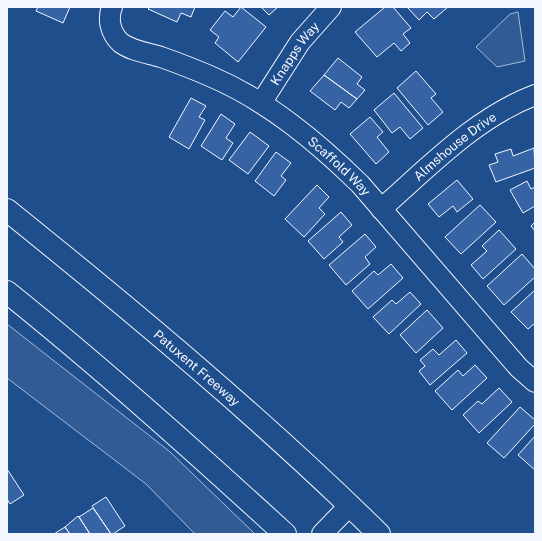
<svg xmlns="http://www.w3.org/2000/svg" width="542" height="541" viewBox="0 0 542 541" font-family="'Public Sans',sans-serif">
  <rect width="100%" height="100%" fill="#1f4e8c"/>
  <path fill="#305b95" stroke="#a8bbd7" d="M518,12l7,49 -28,6 -21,-20 34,-33z
    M7,324l162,127 86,83h-60l-49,-50 -139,-106z"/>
  <path fill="#3563a3" stroke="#f2f6ff" d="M38,7h32l-7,16 -27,-12z
    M150,7h45l-4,10 -10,-4 -4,9 -29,-13z
    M241,7l25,20 -28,35 -23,-19 4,-6 -9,-7 15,-19 8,6z
    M261,7h17l-9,8z
    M385,7h8l18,21 -8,6 7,9 -9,8 -7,-8 -17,14 -22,-25z
    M407,7h41l-14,12 -7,-7 -8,8z
    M338,58l24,19 -5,7 8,6 -8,9 -33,-24z
    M416,71l20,23 -5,4 12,14 -15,13 -31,-37z
    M324,75l33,24 -8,9 -8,-6 -6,8 -25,-19z
    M394,93l29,35 -13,11 -10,-12 -8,6 -18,-23z
    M191,98l15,8 -7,11 6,3 -16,29 -20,-12z
    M221,114l14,10 -9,14 7,5 -11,17 -21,-14z
    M370,117l13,15 -6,5 12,15 -13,12 -26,-30z
    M250,132l19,14 -21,28 -19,-14z
    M534,148l1,20 -39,14 -7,-17 9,-3 -3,-8 16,-5 2,7z
    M276,152l15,11 -10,13 5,4 -12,16 -19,-15z
    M457,180l16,19 -16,13 -4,-6 -14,11 -11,-13z
    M527,181l4,8 4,-2v19l-12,7 -13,-23z
    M317,185l12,12 -10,11 6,6 -21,23 -19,-18z
    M480,205l16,17 -35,32 -16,-17z
    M341,212l11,13 -13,12 4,5 -19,17 -16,-18z
    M535,222v9l-4,-5z
    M499,230l17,19 -33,30 -12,-14 16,-14 -5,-5z
    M365,234l11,13 -11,10 5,7 -24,21 -17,-20z
    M522,254l13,15v8l-31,28 -17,-19z
    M391,264l12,14 -35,31 -16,-18 22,-20 4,4z
    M535,290v33l-7,6 -17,-17z
    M410,292l11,12 -32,30 -16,-17 19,-17 4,4z
    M427,310l16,18 -27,25 -16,-18z
    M456,340l11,13 -37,32 -11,-14 6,-5 -5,-6 13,-11 6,6z
    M475,365l12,13 -35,32 -17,-19 23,-21 5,6z
    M499,388l13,14 -33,31 -16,-18 15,-14 4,3z
    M520,407l15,13v4l-31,34 -17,-15z
    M535,436v34l-17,-15z
    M7,469l17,26 -14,9 -3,-5z
    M106,497l19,29 -12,8h-2l-19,-28z
    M93,508l18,26h-21l-11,-17z
    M78,516l1,1 11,17h-20l-5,-7z
    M65,527l5,7h-16z"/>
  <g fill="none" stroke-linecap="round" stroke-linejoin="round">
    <defs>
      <g id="minor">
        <path id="s1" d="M112,7c-5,13 -1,27 9,36 11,8 27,10 40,14 17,6 35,13 51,20 56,24 105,65 148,107l159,184 16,14"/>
        <path id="s2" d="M261,103l39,-61 31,-35"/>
        <path id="s3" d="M381,209c48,-42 94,-91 154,-114"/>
        <path d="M322,534l28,-29"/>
      </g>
      <g id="highway">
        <path id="s4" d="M7,210c128,103 255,209 372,324"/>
        <path d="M7,292c96,77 187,159 278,242"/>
      </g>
    </defs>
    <use href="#minor" stroke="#f2f6ff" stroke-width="22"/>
    <use href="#highway" stroke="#f2f6ff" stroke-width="24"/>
    <use href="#minor" stroke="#1f4e8c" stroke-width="20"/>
    <use href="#highway" stroke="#1f4e8c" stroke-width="22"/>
  </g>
  <g text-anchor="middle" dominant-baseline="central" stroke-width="3" stroke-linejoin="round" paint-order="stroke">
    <g font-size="13" fill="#f2f6ff" stroke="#1f4e8c">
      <text stroke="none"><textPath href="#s2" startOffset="60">Knapps Way</textPath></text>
      <text stroke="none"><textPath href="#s3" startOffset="97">Almshouse Drive</textPath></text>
      <text stroke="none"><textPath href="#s1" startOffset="293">Scaffold Way</textPath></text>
      <text stroke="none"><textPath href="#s4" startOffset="247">Patuxent Freeway</textPath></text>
    </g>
  </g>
  <rect width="542" height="541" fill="none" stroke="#f2f6ff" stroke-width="16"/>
</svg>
